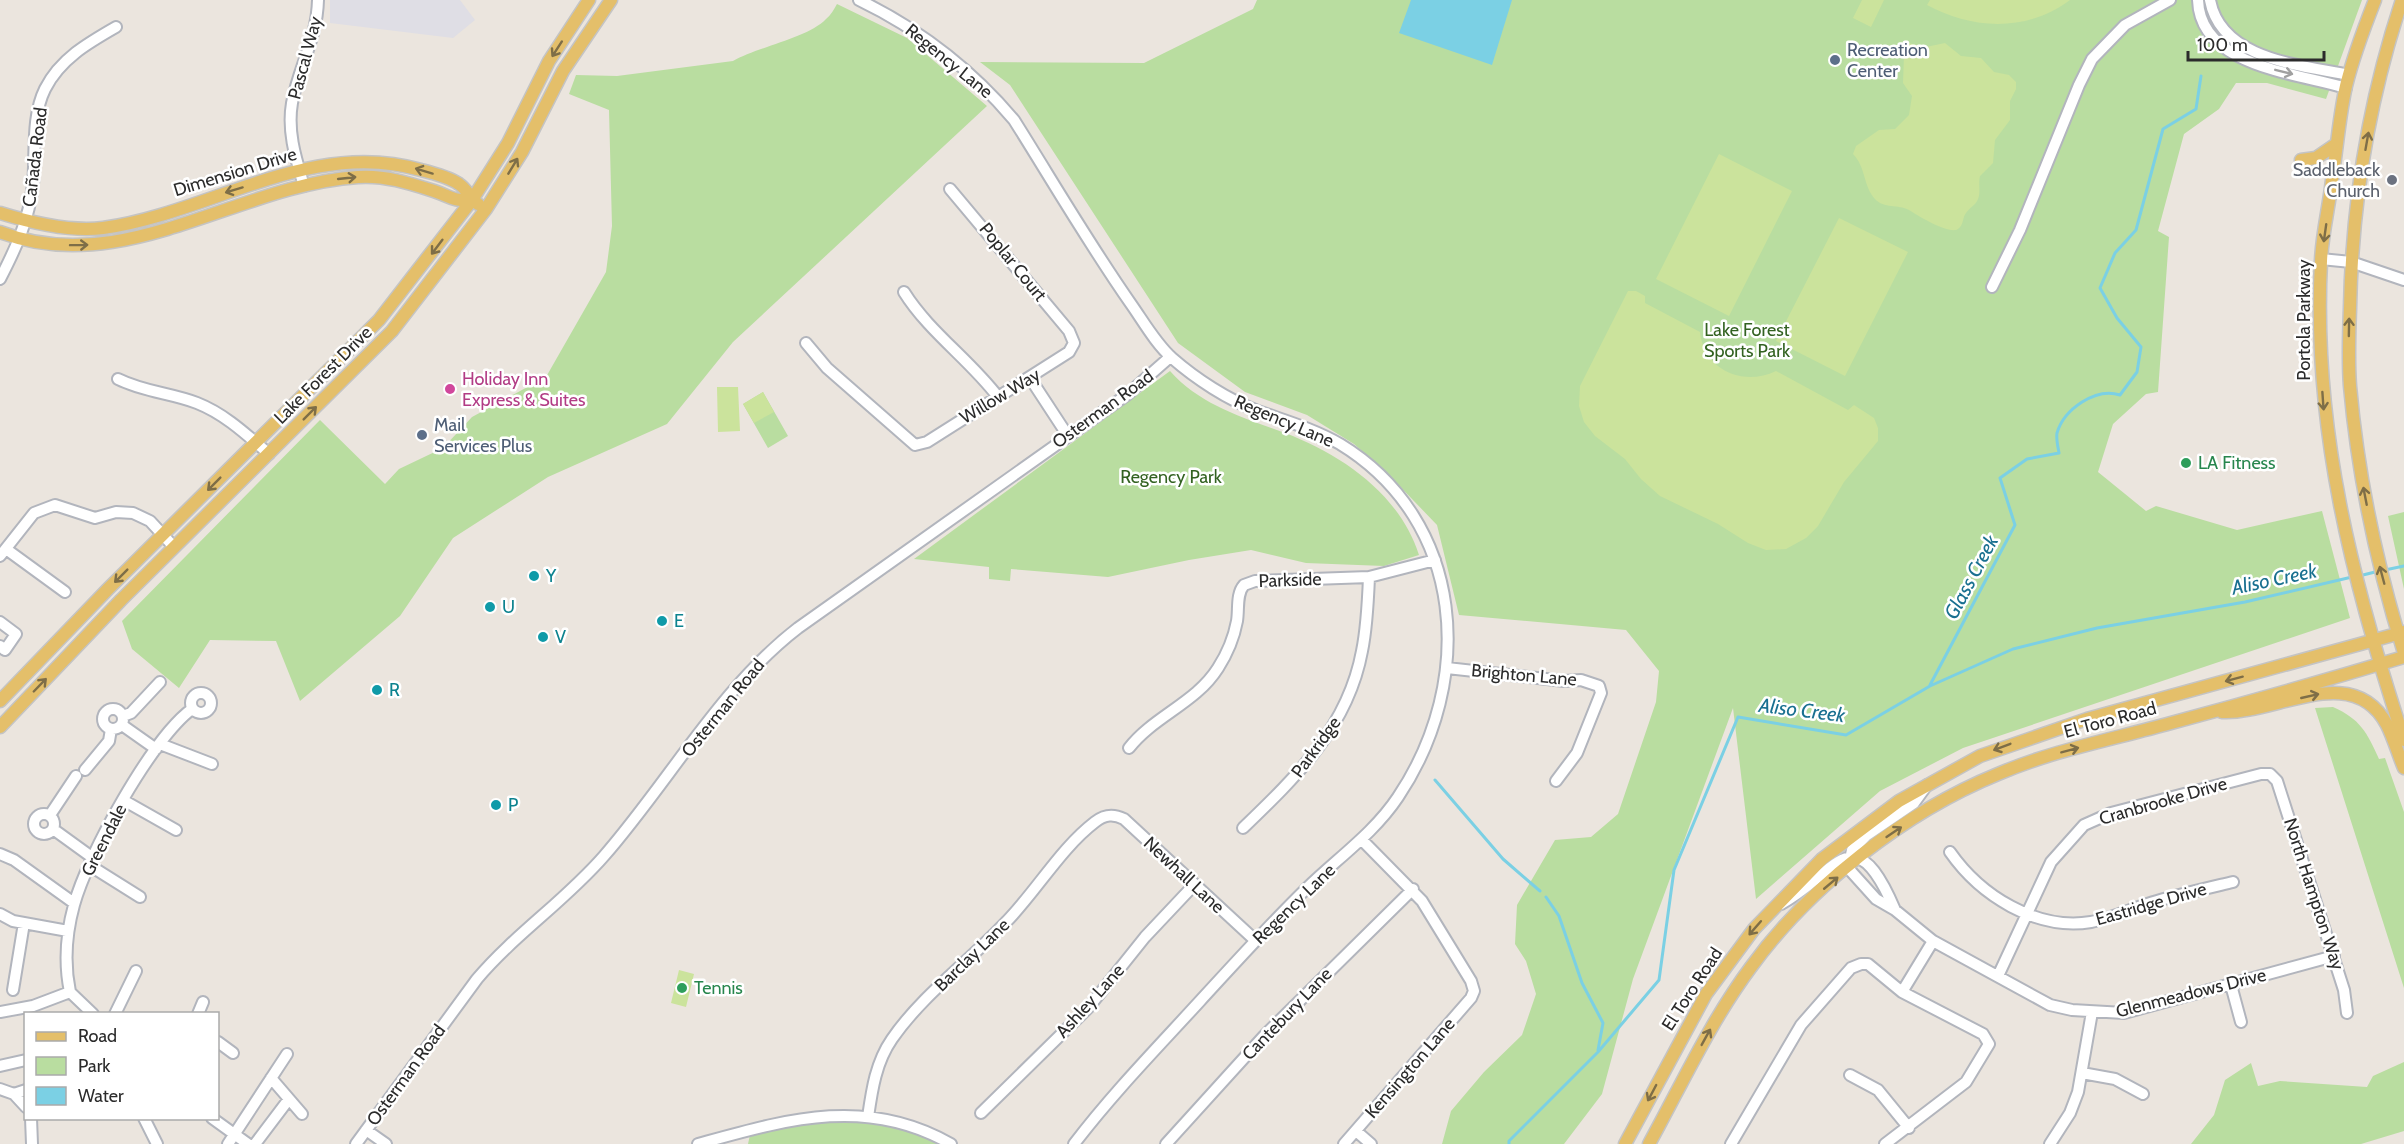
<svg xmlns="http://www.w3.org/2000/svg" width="2404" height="1144" viewBox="0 0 2404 1144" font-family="Cabin,sans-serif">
  <rect width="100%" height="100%" fill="#ebe5de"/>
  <path fill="#dfdee5" d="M330,0h130l15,20 -22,18 -123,-15z"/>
  <path fill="#b9dda0" d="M1257,0h1105l-36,99 -59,-16h-31l-17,26 -35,25 -26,97 11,6 -11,155 -12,2 -33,30 -15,48 48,39 10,-5 81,24 85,-19 28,107 -387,130 -83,43 -124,108 -23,-191 -100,271 -31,115 -38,50h-122l9,-33 33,-39 38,-37 14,-41 -10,-33 -11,-17 2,-39 38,-65 36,-3 27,-23 38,-112 3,-31 -33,-41 -167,-15 -22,-90 -49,-51 -34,-30 -47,-29 -62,-23 -67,-49 -168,-258 -30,-23 164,1 109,-54z
    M837,4l70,34 80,68 -254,236 -66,82 -119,53 -95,61 -53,78 -100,85 -24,-60 -66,-1 -31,48 -47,-39 -10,-28 198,-201 65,64 14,-15 44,-21 29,-31 74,-40 60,-105 6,-46 -3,-116 -40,-16 7,-19 41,1 116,-15c24,-14 75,-23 93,-42 5,-4 8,-10 11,-15z
    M1170,371c30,34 74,47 115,62 58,22 115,62 134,122l-35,11 -78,-3 -55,-13 -62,10 -81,17 -97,-8 -1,12 -21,-2v-12l-75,-8z
    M763,392l25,44 -20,12 -25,-44z
    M2404,512v77l-16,-73z
    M2333,707c27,12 34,25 46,52l6,-1 19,54v176l-89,-280z
    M2404,1062v69l-43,13h-170l23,-29 11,-35 26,-17 7,23 22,-5 87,6 6,-11z
    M851,1115l80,19 16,10h-199l3,-14z"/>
  <path fill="#cbe39c" d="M1862,0h22l-13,27 -18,-9z
    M1930,0h140c-43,32 -97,30 -143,5z
    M1908,43l18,4 19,-4 16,13 20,2 13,14 15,3 7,7v7l-6,12v19l-15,20 -2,23 -13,13c-2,8 1,16 -2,23 -2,6 -8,8 -12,14 -4,5 -2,12 -8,16 -8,6 -40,-13 -49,-19 -11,-6 -25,-1 -34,-11 -12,-13 -9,-32 -22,-45l3,-8 23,-16 16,-1 14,-14 3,-19 -9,-13 1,-28z
    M1719,154l73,37 -63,125 -73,-37z
    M1839,218l69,34 -63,124 -69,-35z
    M1628,291h8l9,5v7l55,29c4,38 43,55 76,39l72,39 6,-5 20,13 4,10v13l-34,41 -26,44 -12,12 -20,11 -20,1 -18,-7 -30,-19 -58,-28 -19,-17 -16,-20 -30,-23 -11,-14 -5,-16 1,-20z
    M717,387h21l2,44 -22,1z
    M763,392l11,20 -20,11 -11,-19z
    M679,970l15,4 -8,33 -15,-4z"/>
  <path fill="#7bd0e4" d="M1411,0h101l-20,65 -93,-32z"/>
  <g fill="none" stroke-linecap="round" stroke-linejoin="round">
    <path stroke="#7bd0e4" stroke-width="3" d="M2385,570l19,-4
      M2359,576l20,-5
      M1930,685l85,-160 -15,-47 27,-19 32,-6c-1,-6 -3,-14 -2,-20 7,-24 39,-46 63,-38l17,-23 4,-25 -24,-29 -17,-30 15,-35 21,-23 27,-101 33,-20 5,-33
      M1435,780l68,79 37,32
      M1546,897l13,19 23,67 21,40 -5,27
      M1509,1144v-3l89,-89 61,-72 15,-110 64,-153 108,18 84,-49 83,-37 84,-21 148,-26 107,-25"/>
    <defs>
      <path id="minor" d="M859,0c60,29 112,69 155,120 39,62 75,124 117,184 12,17 25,40 41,54 24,21 56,42 86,53 28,10 56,18 82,33 126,77 136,237 58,353 -24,36 -59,60 -91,91 -37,36 -72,75 -107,113 -43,47 -87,92 -126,143
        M2198,0c2,67 100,73 148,88
        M2210,0c11,60 91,65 139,75
        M304,186c-8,-27 -17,-54 -12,-83 7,-37 25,-64 26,-103
        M2321,259l30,3 53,18
        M0,279c16,-31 29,-59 33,-95 3,-29 -2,-67 12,-95 15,-30 43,-46 71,-62
        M1992,287l28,-57 59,-145 13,-26 33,-34 45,-25
        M904,292c25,40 66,68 94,105
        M806,343l21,25 88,77 12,-3 142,-90 5,-9 -5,-12 -119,-142
        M1030,378l38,58
        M118,379c26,13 53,14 79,24 28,11 50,32 72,51
        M6,549l59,43
        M0,556l34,-43 21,-8 40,13 21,-6 17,1 17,8 24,26
        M0,622l16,12 -11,16 -5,-4
        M1447,668l117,13 17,-1 18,6 2,7 -24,60 -21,28
        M191 703a10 10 0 1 1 20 0a10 10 0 1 1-20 0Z
        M103 719a10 10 0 1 1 20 0a10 10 0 1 1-20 0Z
        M123,716l8,-3 29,-31
        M122,725l34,24
        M160,744l52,20
        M1129,748c25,-32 67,-45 89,-80 9,-14 16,-31 19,-47 2,-12 -1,-27 7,-36l11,-4 114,-4 66,-17
        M85,770l24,-29 2,-12
        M1927,785l-13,18 -47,32 -15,15 -4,18 28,31 19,11 38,31 117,64 22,5 52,3 210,-57
        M123,800l53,30
        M34 824a10 10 0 1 1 20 0a10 10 0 1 1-20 0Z
        M50,815l26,-39
        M1243,828c53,-51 105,-101 119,-177 5,-24 6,-49 7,-74
        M53,829l40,29
        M1950,852c30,43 86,79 141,70 22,-4 44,-15 66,-21 25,-7 51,-13 76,-19
        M0,854l14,6 60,43
        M89,865l51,32
        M1781,904c55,-29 72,-92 114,6
        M0,914l13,7 55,10
        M1998,976l53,-114 33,-37 27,-12 150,-39h9l7,7 67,209 3,23
        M2231,985l10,37
        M13,990l11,-67
        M70,992c-6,-29 -4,-58 4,-87 13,-49 78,-167 118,-196
        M70,992l23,22
        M1902,992l31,-51
        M0,1012l33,-6 37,-14
        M115,1014l21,-43
        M198,1014l5,-12
        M218,1042l15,11
        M0,1066l26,-6
        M2082,1073l33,6 28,15
        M1850,1075l28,15 31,38
        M271,1078l31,36
        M0,1089l14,5 12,13
        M14,1094l12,-4
        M981,1113l108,-106 56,-70 49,-52
        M868,1117c4,-28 8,-55 24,-78 31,-45 78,-78 115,-118 30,-31 54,-73 88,-99 10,-8 19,-8 29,-3l132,122
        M31,1118l1,26
        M144,1118l13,26
        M212,1118l36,26
        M366,1130l20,14
        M1356,1131l15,13
        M228,1144l59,-90
        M255,1144l34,-45
        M356,1144l121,-165c38,-45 88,-78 127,-123 64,-73 117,-169 194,-228l330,-234 42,-37
        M698,1144c87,-24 168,-49 253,0
        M1166,1144l98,-108 149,-147
        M1344,1144l127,-146 3,-7 -3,-10 -49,-80 -60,-61
        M1731,1144l70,-119 50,-57 10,-4h7l34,28 81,42 6,10 -23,38 -81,62
        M2050,1144l20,-31 8,-21 14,-80"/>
      <path id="major" d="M2375,0c-11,28 -22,57 -29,86 -7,31 -9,63 -14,94 -3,27 -10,54 -11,81 -9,166 32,323 83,479
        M2402,0c-33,99 -50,204 -52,308 -1,26 -2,52 0,78 8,91 27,180 54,267
        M2301,160l15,-2 19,-13
        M0,213c32,10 70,19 103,15 108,-15 207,-90 318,-58 12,3 28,7 38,14 8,5 11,15 19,20
        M0,232c123,47 237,-47 358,-55 26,-2 51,6 76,14 18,6 17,10 38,9
        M0,701l108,-112 271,-269 93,-120 36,-57 41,-82 40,-61
        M2222,712c52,3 131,-52 165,13 7,14 11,29 17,43
        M0,727l121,-127 271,-269 94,-122 36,-57 41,-81 48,-71
        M1625,1144l81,-150 48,-65 68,-70 77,-58 81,-45 107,-37 317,-87
        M1649,1144c33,-60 61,-122 102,-177 59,-81 154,-155 247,-193 56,-24 116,-35 173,-51 78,-21 156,-43 233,-66"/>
    </defs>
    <use href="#minor" stroke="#b2b5bd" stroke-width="14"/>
    <use href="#major" stroke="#c4c4c4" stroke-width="15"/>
    <use href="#minor" stroke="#fff" stroke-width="10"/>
    <use href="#major" stroke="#e4bf6a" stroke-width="12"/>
  </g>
  <defs><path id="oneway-shaft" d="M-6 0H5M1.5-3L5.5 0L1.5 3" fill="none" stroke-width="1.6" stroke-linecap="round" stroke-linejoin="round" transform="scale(1.5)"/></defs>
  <g stroke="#7e6e47">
    <use href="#oneway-shaft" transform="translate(557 49) rotate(123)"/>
    <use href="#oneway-shaft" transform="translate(2367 141) rotate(-80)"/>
    <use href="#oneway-shaft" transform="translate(513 166) rotate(-59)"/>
    <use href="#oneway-shaft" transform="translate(424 171) rotate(-163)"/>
    <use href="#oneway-shaft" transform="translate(347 178) rotate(-6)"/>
    <use href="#oneway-shaft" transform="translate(234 190) rotate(163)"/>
    <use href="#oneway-shaft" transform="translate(2325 233) rotate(98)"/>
    <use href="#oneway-shaft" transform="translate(79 245) rotate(-1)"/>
    <use href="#oneway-shaft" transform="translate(437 247) rotate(127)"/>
    <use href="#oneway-shaft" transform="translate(2349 327) rotate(-89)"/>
    <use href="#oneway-shaft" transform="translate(2323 401) rotate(86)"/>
    <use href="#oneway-shaft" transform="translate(310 413) rotate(-45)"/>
    <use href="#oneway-shaft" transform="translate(214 484) rotate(135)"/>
    <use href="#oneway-shaft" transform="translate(2365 496) rotate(-101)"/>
    <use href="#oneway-shaft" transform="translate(2382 575) rotate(-105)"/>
    <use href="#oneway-shaft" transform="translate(121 576) rotate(135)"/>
    <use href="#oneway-shaft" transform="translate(2234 679) rotate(165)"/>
    <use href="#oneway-shaft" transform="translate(40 685) rotate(-46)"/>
    <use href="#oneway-shaft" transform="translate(2310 696) rotate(-13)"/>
    <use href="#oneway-shaft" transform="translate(2002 747) rotate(159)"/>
    <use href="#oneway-shaft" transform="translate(2070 750) rotate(-15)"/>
    <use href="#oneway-shaft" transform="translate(1894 832) rotate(-34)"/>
    <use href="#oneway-shaft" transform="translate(1831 883) rotate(-40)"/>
    <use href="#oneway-shaft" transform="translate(1755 928) rotate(131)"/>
    <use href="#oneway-shaft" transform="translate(1706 1037) rotate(-61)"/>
    <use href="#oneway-shaft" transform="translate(1652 1093) rotate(118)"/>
  </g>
  <use stroke="#a0a0a0" href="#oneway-shaft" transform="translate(2284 72) rotate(14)"/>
  <g fill="#5c6f8a" stroke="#fff" stroke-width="2">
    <circle cx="1835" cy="60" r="6"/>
    <circle cx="422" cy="435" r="6"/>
  </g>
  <circle fill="#6b7280" stroke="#fff" stroke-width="2" cx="2392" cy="180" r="6"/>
  <circle fill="#d1479c" stroke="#fff" stroke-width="2" cx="450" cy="389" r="6"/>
  <g fill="#2e9e5b" stroke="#fff" stroke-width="2">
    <circle cx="2186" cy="463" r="6"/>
    <circle cx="682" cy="988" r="6"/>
  </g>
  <g fill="#0f9aa8" stroke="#fff" stroke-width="2">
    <circle cx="534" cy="576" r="6"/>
    <circle cx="490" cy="607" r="6"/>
    <circle cx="662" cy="621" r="6"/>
    <circle cx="543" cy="637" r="6"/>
    <circle cx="377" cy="690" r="6"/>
    <circle cx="496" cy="805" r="6"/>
  </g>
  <g text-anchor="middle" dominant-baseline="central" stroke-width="5" stroke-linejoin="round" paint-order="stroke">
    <g font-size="18" fill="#4e5e75" stroke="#fff" text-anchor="start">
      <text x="1847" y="50">Recreation<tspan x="1847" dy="21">Center</tspan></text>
      <text x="434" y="425">Mail<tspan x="434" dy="21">Services Plus</tspan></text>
    </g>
    <g font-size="18" fill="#2b2b2b" stroke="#fff">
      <text transform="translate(305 58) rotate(-75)">Pascal Way</text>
      <text transform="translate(949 61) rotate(39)">Regency Lane</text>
      <text transform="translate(35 157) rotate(-83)">Cañada Road</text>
      <text transform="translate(235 172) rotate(-17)">Dimension Drive</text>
      <text transform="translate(1013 262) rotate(51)">Poplar Court</text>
      <text transform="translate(2304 320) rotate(-90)">Portola Parkway</text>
      <text transform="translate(323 375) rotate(-45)">Lake Forest Drive</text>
      <text transform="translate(1000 396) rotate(-31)">Willow Way</text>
      <text transform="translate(1103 409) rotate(-36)">Osterman Road</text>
      <text transform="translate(1284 421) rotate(23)">Regency Lane</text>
      <text transform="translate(1290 580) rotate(-2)">Parkside</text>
      <text transform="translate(1524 675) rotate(5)">Brighton Lane</text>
      <text transform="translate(723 708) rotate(-51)">Osterman Road</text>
      <text transform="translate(2110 720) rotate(-15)">El Toro Road</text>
      <text transform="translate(1316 747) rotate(-54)">Parkridge</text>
      <text transform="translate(2163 801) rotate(-16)">Cranbrooke Drive</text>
      <text transform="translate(104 840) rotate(-63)">Greendale</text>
      <text transform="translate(1184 875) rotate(43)">Newhall Lane</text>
      <text transform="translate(2314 894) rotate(72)">North Hampton Way</text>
      <text transform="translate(1294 904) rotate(-44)">Regency Lane</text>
      <text transform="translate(2151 904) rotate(-16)">Eastridge Drive</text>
      <text transform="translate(972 955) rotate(-44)">Barclay Lane</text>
      <text transform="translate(1692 989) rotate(-57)">El Toro Road</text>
      <text transform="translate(2191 993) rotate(-14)">Glenmeadows Drive</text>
      <text transform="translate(1090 1001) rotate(-48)">Ashley Lane</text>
      <text transform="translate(1287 1014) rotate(-46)">Cantebury Lane</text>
      <text transform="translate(1410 1068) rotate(-49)">Kensington Lane</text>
      <text transform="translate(406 1075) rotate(-54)">Osterman Road</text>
    </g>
    <g font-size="18" fill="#5b616d" stroke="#fff" text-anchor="end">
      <text x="2380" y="170">Saddleback<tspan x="2380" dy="21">Church</tspan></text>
    </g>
    <g font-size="18" fill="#336221" stroke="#fff">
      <text x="1747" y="330">Lake Forest<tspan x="1747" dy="21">Sports Park</tspan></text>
      <text x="1171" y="477">Regency Park</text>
    </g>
    <g font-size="18" fill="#b23c85" stroke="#fff" text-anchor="start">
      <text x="462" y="379">Holiday Inn<tspan x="462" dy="21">Express &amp; Suites</tspan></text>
    </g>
    <g font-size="18" fill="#27864d" stroke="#fff" text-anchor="start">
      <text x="2198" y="463">LA Fitness</text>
      <text x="694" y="988">Tennis</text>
    </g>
    <g font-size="18" fill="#0d838f" stroke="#fff" text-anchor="start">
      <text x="546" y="576">Y</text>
      <text x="502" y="607">U</text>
      <text x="674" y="621">E</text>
      <text x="555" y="637">V</text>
      <text x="389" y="690">R</text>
      <text x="508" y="805">P</text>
    </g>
    <g font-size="20" font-style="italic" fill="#197090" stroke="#fff">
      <text transform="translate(1971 577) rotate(-62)">Glass Creek</text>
      <text transform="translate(2274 579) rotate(-12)">Aliso Creek</text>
      <text transform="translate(1802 710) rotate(7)">Aliso Creek</text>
    </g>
  </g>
  <rect x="24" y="1012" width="195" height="108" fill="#ffffff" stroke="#aaaaaa" stroke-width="1.5"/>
  <rect x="36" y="1032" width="30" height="9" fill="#e4bf6a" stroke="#aaaaaa" stroke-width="1.5"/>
  <text x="78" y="1042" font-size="18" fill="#2b2b2b">Road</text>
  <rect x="36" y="1057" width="30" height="18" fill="#b9dda0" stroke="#aaaaaa" stroke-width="1.5"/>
  <text x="78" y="1072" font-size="18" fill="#2b2b2b">Park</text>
  <rect x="36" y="1087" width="30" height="18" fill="#7bd0e4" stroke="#aaaaaa" stroke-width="1.5"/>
  <text x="78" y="1102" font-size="18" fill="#2b2b2b">Water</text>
  <path d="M2188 51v9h136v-9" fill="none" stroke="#2b2b2b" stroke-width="3"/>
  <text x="2197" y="51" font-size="18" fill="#2b2b2b" stroke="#ffffff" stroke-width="4.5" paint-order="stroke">100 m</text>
</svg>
